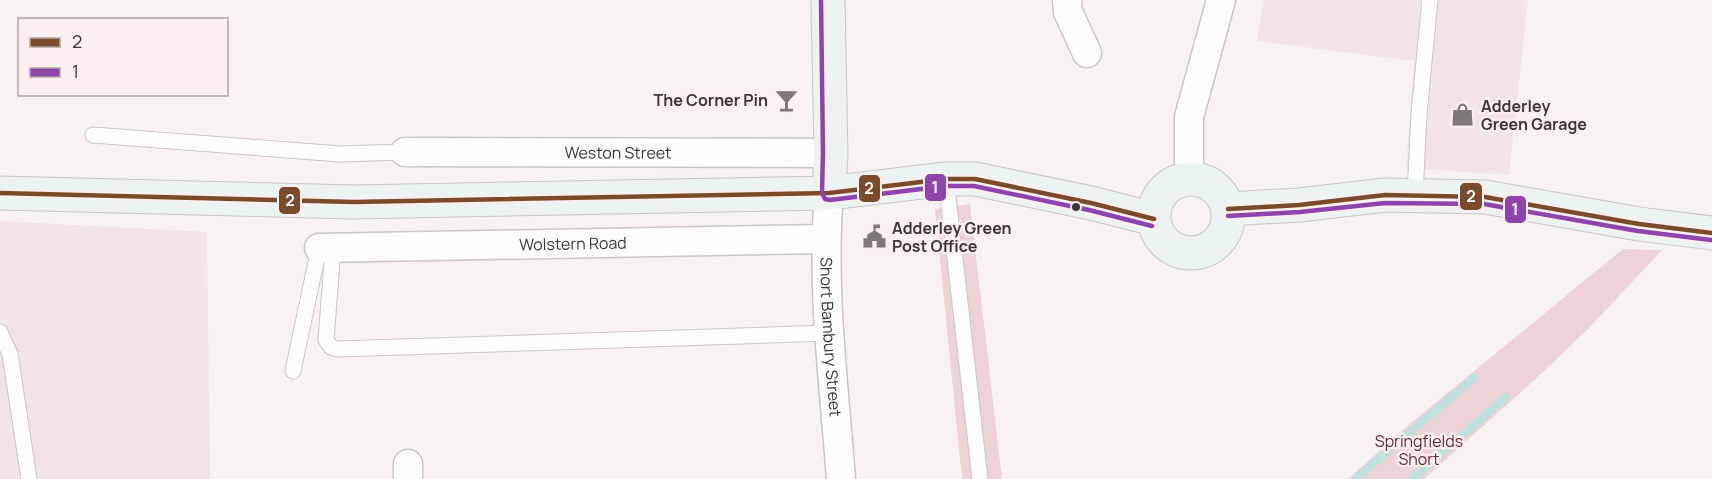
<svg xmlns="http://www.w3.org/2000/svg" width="1712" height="479" viewBox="0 0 1712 479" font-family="Manrope,sans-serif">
  <rect width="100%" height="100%" fill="#f9f2f3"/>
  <path fill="#f2e4e5" d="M1264,0h264l-19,175 -103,-7 8,-107 -157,-20z
    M0,221l207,11 3,247h-210z"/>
  <path fill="#edd3d6" d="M970,204l32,275h-40l-27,-270z
    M1623,249l39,1 -72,77 -50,48 -116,104h-76l64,-57z"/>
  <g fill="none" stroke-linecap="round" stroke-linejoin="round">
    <path stroke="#bee0de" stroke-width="8" d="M1355,479l119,-101
      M1412,479l94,-82"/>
    <defs>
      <path id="lane" d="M93,135l247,19 65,-2
        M946,179l34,300
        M1415,195l4,-81 11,-114
        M333,248l-7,92 5,7 7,2 492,-16
        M0,332l10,22 19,125
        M293,371l26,-123"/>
      <g id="street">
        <path d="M1067,0l1,12 19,41"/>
        <path id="s1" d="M405,152l426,1"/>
        <path d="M1189,178v-61l32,-117"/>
        <path id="s2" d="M829,193c-8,95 5,191 12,286"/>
        <path id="s3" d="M319,248l506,-9"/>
        <path d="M408,479v-15"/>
      </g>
      <path id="secondary" d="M828,0l3,153 -2,40
        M1154 216a37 37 0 1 1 74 0a37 37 0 1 1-74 0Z
        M0,193l354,9 475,-9 117,-14h29l116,24 63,16
        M1228,209l71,-4 86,-10 100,2 154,27 73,9"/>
    </defs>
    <use href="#lane" stroke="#cbc5c6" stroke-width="17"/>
    <use href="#street" stroke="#cbc5c6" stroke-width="31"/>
    <use href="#secondary" stroke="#cbc5c6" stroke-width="35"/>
    <use href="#lane" stroke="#fefdfd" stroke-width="15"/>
    <use href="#street" stroke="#fefdfd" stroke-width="28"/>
    <use href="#secondary" stroke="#ebf3f3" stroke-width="33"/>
    <defs>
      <path id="bus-1" d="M0,193l354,9 475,-9 117,-14h29l116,24 63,16
        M1228,209l71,-4 86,-10 100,2 154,27 73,9"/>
      <path id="bus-2" d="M821,0l2,153 -1,40 3,6 5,1 116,-14h28l115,24 63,16
        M1228,216l72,-4 85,-9 99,1 154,27 73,9"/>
    </defs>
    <use href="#bus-1" stroke="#fceff0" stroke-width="9"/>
    <use href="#bus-2" stroke="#fceff0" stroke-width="9"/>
    <use href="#bus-1" stroke="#7a4b2a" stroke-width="4.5"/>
    <use href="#bus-2" stroke="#8e44ad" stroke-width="4.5"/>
  </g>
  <defs>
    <symbol id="bar-bare" viewBox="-9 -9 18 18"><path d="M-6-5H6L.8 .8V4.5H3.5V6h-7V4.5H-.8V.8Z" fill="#7e7879" stroke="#fceff0" stroke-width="2.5" paint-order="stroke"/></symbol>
    <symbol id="shop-bare" viewBox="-9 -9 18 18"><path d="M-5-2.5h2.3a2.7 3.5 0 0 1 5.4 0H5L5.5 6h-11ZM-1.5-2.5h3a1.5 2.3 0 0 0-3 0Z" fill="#7e7879" stroke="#fceff0" stroke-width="2.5" paint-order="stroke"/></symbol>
    <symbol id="civic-bare" viewBox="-9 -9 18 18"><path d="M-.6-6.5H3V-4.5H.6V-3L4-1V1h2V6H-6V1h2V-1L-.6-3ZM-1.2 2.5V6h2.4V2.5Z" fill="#7e7879" stroke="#fceff0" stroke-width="2.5" paint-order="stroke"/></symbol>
  </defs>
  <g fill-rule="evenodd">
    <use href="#bar-bare" x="770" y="84" width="33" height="33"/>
    <use href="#shop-bare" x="1446" y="98" width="33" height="33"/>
    <use href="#civic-bare" x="858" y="220" width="33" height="33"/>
  </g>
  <circle fill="#3c3737" stroke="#fceff0" stroke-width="2" cx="1076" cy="207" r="5"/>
  <g text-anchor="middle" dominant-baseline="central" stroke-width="5" stroke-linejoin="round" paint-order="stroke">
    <g font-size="16" font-weight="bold" fill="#3c3737" stroke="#fceff0" text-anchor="start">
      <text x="768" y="100" text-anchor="end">The Corner Pin</text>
      <text x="1481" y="106">Adderley<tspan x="1481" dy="18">Green Garage</tspan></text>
      <text x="892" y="228">Adderley Green<tspan x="892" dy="18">Post Office</tspan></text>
    </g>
    <g font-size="16" fill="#3c3737" stroke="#fceff0">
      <text stroke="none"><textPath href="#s1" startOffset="213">Weston Street</textPath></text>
      <text stroke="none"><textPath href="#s3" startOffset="254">Wolstern Road</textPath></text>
      <text stroke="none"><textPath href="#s2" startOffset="144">Short Bambury Street</textPath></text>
    </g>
    <g font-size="16" fill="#642933" stroke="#fceff0">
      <text x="1419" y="441">Springfields<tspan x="1419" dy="18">Short</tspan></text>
    </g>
  </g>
  <g stroke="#fceff0" stroke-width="2">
    <rect x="924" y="173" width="23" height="29" rx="6" fill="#8e44ad"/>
    <rect x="858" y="174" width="23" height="29" rx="6" fill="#7a4b2a"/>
    <rect x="1459" y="182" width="24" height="29" rx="6" fill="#7a4b2a"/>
    <rect x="278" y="186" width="23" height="29" rx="6" fill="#7a4b2a"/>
    <rect x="1504" y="195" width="23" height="29" rx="6" fill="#8e44ad"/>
  </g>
  <g font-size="16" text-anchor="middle" font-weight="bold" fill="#fff">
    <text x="935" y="193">1</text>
    <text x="869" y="194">2</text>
    <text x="1471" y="202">2</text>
    <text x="290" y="206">2</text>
    <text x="1515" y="215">1</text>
  </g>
  <rect x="18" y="18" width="210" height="78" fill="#fceff0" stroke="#afa5a6" stroke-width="1.5"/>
  <rect x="30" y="38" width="30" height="9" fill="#7a4b2a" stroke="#afa5a6" stroke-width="1.5"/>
  <text x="72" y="48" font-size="18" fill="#3c3737">2</text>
  <rect x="30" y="68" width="30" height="9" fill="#8e44ad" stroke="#afa5a6" stroke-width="1.5"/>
  <text x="72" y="78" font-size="18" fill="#3c3737">1</text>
</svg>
